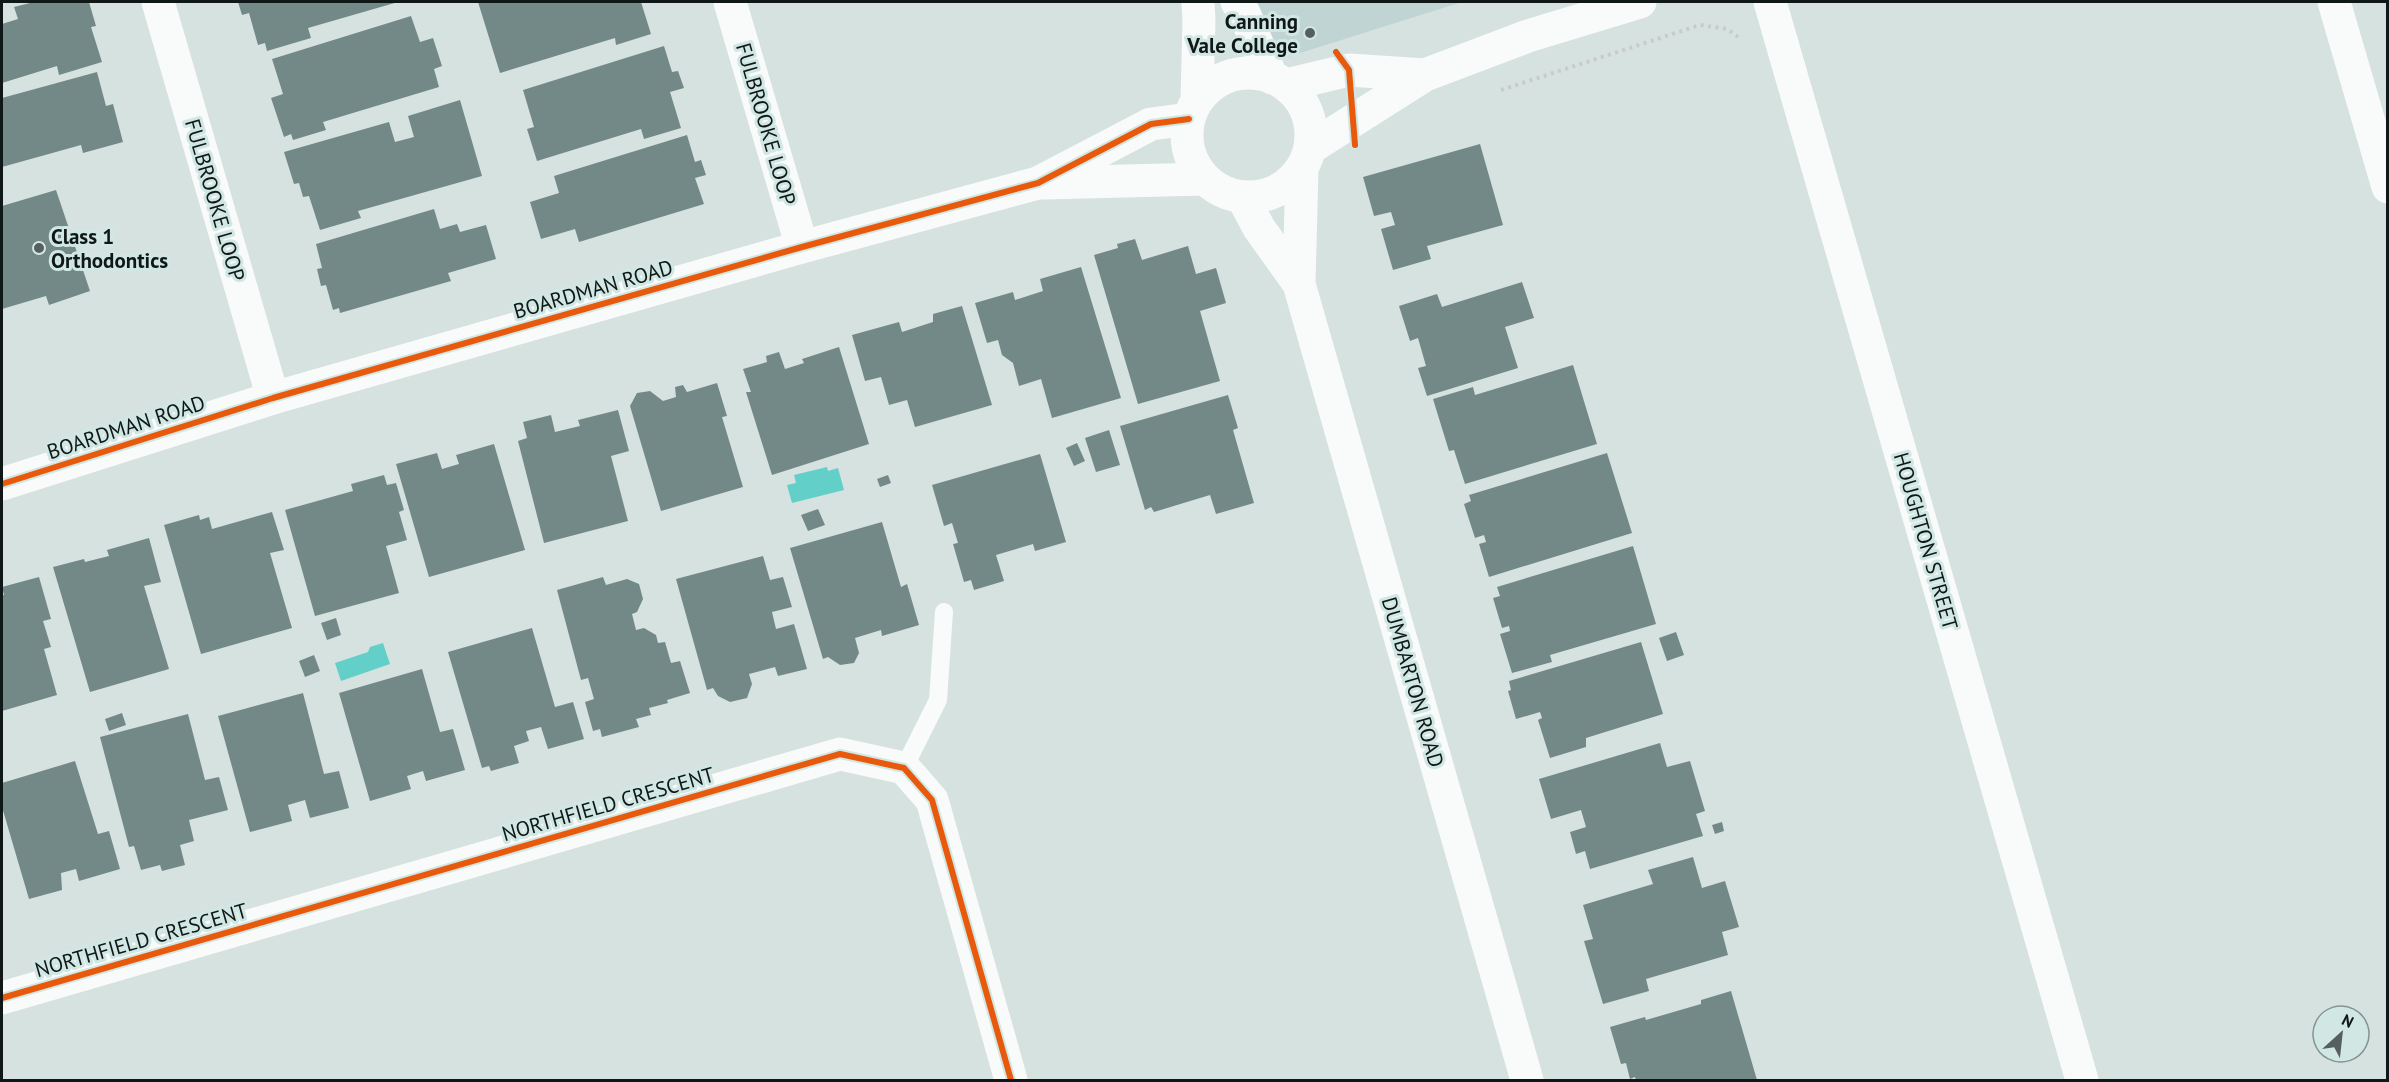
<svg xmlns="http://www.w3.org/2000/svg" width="2389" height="1082" viewBox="0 0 2389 1082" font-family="'PT Sans',sans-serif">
  <rect width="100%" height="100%" fill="#d6e2e0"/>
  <path fill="#c0d5d3" d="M1248,2h214l-197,62z"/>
  <path fill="#62cfc9" d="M827,467l1,4 10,-3 6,22 -52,13 -5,-18 9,-2 -2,-8z
    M383,643l7,21 -49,17 -6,-18 33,-11 2,-5z"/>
  <path fill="#738987" d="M34,2h55l7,24 -5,1 11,35 -43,13 -2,-9 -55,17v-59l16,-5 -4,-12z
    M238,2h160l-90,26 3,10 -44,13 -2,-8 -7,2 -9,-32 -7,2z
    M478,2h163l10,32 -35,11 -1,-7 -115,35z
    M411,16l9,26 13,-4 9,28 -8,3 5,18 -116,35 3,8 -33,10 -2,-6 -7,3 -13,-39 12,-4 -11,-35z
    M664,46l8,26 6,-1 6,17 -14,4 11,36 -37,11 -3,-10 -104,32 -10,-32 7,-2 -11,-37z
    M97,72l9,34 7,-2 10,38 -40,11 -2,-8 -79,22v-69z
    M460,100l22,76 -124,35 3,7 -41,12 -11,-34 -6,1 -4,-14 -5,1 -10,-32 105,-30 6,20 19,-5 -6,-21z
    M687,135l8,27 6,-2 5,15 -11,3 9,26 -125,38 -4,-13 -34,10 -11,-37 29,-9 -5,-17z
    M1480,144l23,81 -76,21 4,13 -38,11 -12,-41 14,-4 -4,-13 -17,4 -11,-39z
    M56,190l34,101 -41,14 -3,-9 -44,13v-103z
    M434,209l6,20 17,-5 3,8 26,-7 10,34 -48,14 3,8 -111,32 -1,-5 -6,2 -7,-25 -5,1 -4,-17 5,-1 -6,-24z
    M1135,239l7,21 46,-14 8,28 20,-6 10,35 -26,8 20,70 -82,23 -44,-149 24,-7 -1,-4z
    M1081,267l40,131 -69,20 -11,-39 -22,7 -6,-23 -11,-8 -4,-15 -11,3 -12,-40 38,-11 2,8 28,-9 -3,-12z
    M1522,282l12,36 -29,9 13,41 -91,28 -9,-28 8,-2 -8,-28 -8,3 -11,-35 38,-12 5,13z
    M962,306l30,99 -77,22 -8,-27 -18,5 -8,-28 -16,4 -13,-46 47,-13 3,10 31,-10v-8z
    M839,347l30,97 -97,31 -26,-83h5l-8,-23 24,-7 -1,-6 13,-4 6,17 19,-6 -2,-4z
    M1573,365l24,79 -132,40 -11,-34 -5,1 -16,-52 40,-12 2,8z
    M717,383l10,33 -5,1 21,70 -82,24 -31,-105 7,-13 13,-2 13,10 13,-4 -1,-10 8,-2 4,7z
    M1228,395l10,33 -5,2 21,73 -38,11 -6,-19 -56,17 -3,-5 -6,3 -25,-84z
    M618,410l11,41 -18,5 17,65 -84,22 -26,-102 9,-3 -4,-16 28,-7 4,17 25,-6 -2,-6z
    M1109,430l11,35 -24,7 -11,-34z
    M1077,443l8,18 -11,5 -8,-18z
    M494,444l31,106 -96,27 -33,-113 41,-11 5,16 17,-5 -3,-9z
    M1607,453l25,80 -143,44 -10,-33 7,-2 -2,-7 -9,3 -11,-34 7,-3 -2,-6z
    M1040,454l26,88 -31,9 -2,-7 -37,11 8,26 -30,9 -3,-10 -7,2 -11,-38 5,-1 -6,-20 -8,3 -12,-41z
    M384,475l3,10 9,-2 8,27 -5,2 8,28 -21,6 13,47 -84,23 -30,-106 68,-19 -2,-7z
    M888,475l3,8 -11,4 -3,-8z
    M818,509l7,16 -17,6 -7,-16z
    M272,512l12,38 -14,3 22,75 -91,26 -37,-129 35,-10 1,5 9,-3 3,12z
    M882,522l19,65 6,-3 12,41 -37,11 -1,-6 -26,8 4,15 -5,10 -14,2 -12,-8 -5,2 -33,-111z
    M149,538l12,44 -17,4 25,83 -79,23 -37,-125 31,-8 1,3 24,-6 -2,-6z
    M1633,546l23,78 -106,31 2,7 -40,11 -12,-39 10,-3 -1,-5 -7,2 -9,-30 7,-2 -3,-9z
    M763,556l7,24 13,-3 9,30 -20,5 4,17 18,-5 13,45 -29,7 -3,-9 -26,7 3,10 -5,14 -17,4 -12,-6 -5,-8 -6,2 -31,-111z
    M39,577l12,42 -8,2 8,26 -7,2 13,46 -55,16v-116h2l-2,-8z
    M603,577l3,8 21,-6 12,5 4,15 -6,13 -5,2 4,16 8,-2 12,7 2,8 7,-1 6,21 9,-2 10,32 -23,7 1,3 -19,5 2,7 -15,4 3,8 -37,10 -2,-8 -7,2 -8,-29 9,-3 -6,-21 -7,2 -24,-90z
    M336,618l5,17 -14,5 -6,-17z
    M532,628l23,79 18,-5 11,37 -36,10 -7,-22 -15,4 3,10 -15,5 5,17 -28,8 -2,-5 -7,2 -34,-116z
    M1676,632l8,23 -17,6 -8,-23z
    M1641,642l22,72 -77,24v9l-36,11 -12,-38 4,-2 -2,-6 -24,7 -8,-28 3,-1 -2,-9z
    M314,655l6,16 -15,6 -6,-16z
    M422,669l18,63 13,-3 12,41 -39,11 -3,-10 -16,5 4,13 -41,12 -31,-108z
    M303,693l21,81 15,-3 10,37 -39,10 -5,-18 -17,5 4,16 -42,11 -32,-116z
    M122,713l4,12 -17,6 -4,-12z
    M188,714l17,66 14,-3 9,33 -39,10 5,21 -14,4 5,20 -23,6 -2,-6 -19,5 -7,-24 -5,1 -29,-110z
    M1660,743l7,24 23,-6 15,50 -9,3 7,22 -113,33 -5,-18 -9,3 -6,-22 16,-5 -5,-17 -30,9 -12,-40z
    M75,761l23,73 11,-3 11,38 -41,12 -3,-12 -15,4 1,17 -33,9 -27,-92v-24z
    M1722,822l2,9 -9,3 -3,-9z
    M1693,857l9,31 23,-7 14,46 -17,5 6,23 -82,24 3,12 -46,13 -19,-63 9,-2 -10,-34 70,-21 -5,-14z
    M1731,991l26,89h-121l-1,-3 -5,2 -4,-16 -5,1 -11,-37 35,-10 1,3 55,-16v-4z"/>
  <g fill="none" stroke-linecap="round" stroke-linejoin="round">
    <path stroke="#c8cbcb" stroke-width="4" stroke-dasharray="3 4.5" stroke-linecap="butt" d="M1501,90l199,-65 27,4 11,8"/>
    <path stroke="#f9fbfa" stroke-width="18" d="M904,768l34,-68 6,-88"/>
    <path stroke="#f9fbfa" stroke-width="33" d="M158,2l115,396
      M730,2l72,245
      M1770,2l312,1078
      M2334,2l54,185
      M2,998l838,-244 64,14 28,32 79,280"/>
    <path stroke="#f9fbfa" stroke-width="33" d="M1237,2l7,11 28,65
      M1187 135a62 62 0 1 1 124 0a62 62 0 1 1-124 0Z
      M1286,85l63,-15 76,5
      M1197,100l2,-79 -1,-19
      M1310,148l115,-73 103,-39 112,-34
      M1302,168l-3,116 228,796
      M1043,183l162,-4
      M1243,198l16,30 40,56
      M2,484l271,-86 529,-151 236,-64 113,-59 38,-5"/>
    <defs>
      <path id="cycleway" d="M1336,52l13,18 6,75
        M2,484l271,-86 529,-151 236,-64 113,-59 38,-5
        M2,998l838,-244 64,14 28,32 79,280"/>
    </defs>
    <use href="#cycleway" stroke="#d1e7e4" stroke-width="10"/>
    <use href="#cycleway" stroke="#e8590c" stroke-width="6"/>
  </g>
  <g fill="#555f5d" stroke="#d1e7e4" stroke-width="2">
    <circle cx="1310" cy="33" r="6"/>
    <circle cx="39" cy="248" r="6"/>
  </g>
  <g text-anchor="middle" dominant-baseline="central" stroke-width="6" stroke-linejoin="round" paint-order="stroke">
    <g font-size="21" font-weight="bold" fill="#101817" stroke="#d1e7e4" text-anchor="end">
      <text x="1298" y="21">Canning<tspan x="1298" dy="24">Vale College</tspan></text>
      <text x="51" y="236" text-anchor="start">Class 1<tspan x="51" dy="24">Orthodontics</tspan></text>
    </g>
    <g font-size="21" fill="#101817" stroke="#d1e7e4">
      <text transform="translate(766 124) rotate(74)">FULBROOKE LOOP</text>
      <text transform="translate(215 200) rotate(74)">FULBROOKE LOOP</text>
      <text transform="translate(593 289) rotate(-16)">BOARDMAN ROAD</text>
      <text transform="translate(126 427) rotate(-18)">BOARDMAN ROAD</text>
      <text transform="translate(1926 541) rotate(74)">HOUGHTON STREET</text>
      <text transform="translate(1413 682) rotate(74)">DUMBARTON ROAD</text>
      <text transform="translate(608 804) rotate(-16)">NORTHFIELD CRESCENT</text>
      <text transform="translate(141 940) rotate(-16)">NORTHFIELD CRESCENT</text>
    </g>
  </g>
  <rect width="2389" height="1082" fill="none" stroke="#101817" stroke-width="6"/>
  <g transform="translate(2341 1034) rotate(27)"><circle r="28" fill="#d1e7e4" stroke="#849492" stroke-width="1.5"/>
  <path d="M0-4.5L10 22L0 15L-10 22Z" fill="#555f5d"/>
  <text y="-9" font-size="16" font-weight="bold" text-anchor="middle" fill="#101817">N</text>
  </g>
</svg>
